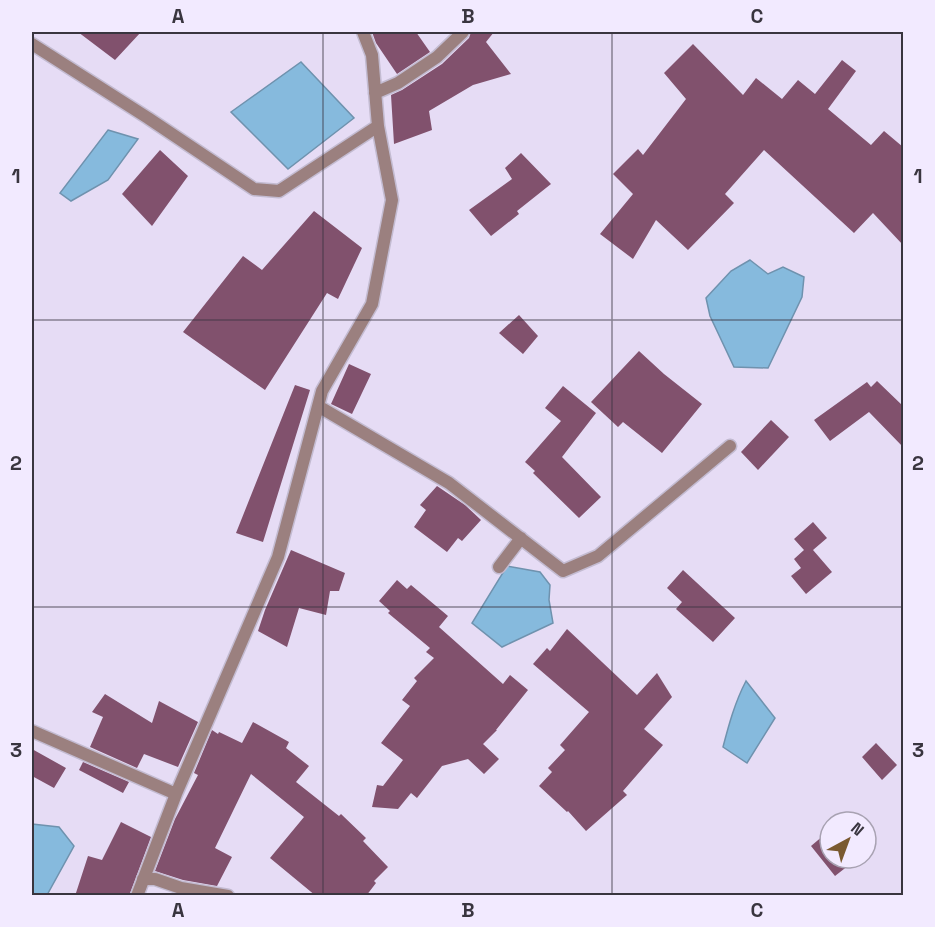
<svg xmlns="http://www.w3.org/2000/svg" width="935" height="927" viewBox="0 0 935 927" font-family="'Space Grotesk',sans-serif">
  <rect width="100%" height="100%" fill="#e6dcf5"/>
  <path fill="#86badd" stroke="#6f92ae" stroke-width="1.5" d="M301,62l53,56 -66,51 -57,-57z
    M108,130l30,9 -30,41 -37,21 -11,-8z
    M750,260l18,14 15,-7 21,10 -2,20 -34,71 -34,-1 -24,-51 -4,-18 25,-27z
    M507,566l33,6 10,13 -1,15 4,23 -51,24 -30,-24z
    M746,681l29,37 -28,45 -24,-16c6,-23 12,-45 23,-66z
    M32,824l27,3 15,19 -27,49h-15z"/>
  <path fill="#81516d" d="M78,32h63l-26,28z
    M372,32h44l14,20 -33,22 -21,-31z
    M471,32h23l-8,10 25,32 -38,11 -44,26 3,19 -38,14 -3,-49 11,-5 40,-26 27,-26z
    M693,44l50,51 13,-17 26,21 16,-19 17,14 27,-34 14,11 -28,38 43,36 13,-14 19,16v98l-30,-32 -19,20 -90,-83 -39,44 9,9 -46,47 -32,-30 -23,39 -33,-25 33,-40 -20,-20 25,-25 5,6 43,-56 -22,-26z
    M160,150l28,26 -36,50 -30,-32z
    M521,153l30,31 -34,27 2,3 -28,22 -22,-26 43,-31 -7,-11z
    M314,211l48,37 -24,51 -11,-6 -62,97 -82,-58 60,-76 19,14z
    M519,315l19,21 -15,18 -24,-21z
    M639,351l25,23 38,30 -40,49 -39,-31 -5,5 -27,-25z
    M349,364l22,10 -19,40 -21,-10z
    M877,381l26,25v41l-34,-35 -39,29 -16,-21 53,-38 4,5z
    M295,385l15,5 -47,152 -27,-9z
    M563,386l33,27 -34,44 39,40 -22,21 -46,-45 2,-2 -10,-9 36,-41 -16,-13z
    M771,420l18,17 -31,33 -17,-18z
    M437,486l28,19 16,15 -19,21 -4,-3 -11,14 -33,-25 12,-17 -6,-5z
    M813,522l14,16 -14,12 19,22 -26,22 -15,-18 10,-8 -7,-9 10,-9 -10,-11z
    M291,550l54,23 -6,18h-9l-4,24 -27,-7 -12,39 -29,-16 7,-21z
    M683,570l52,48 -22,24 -37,-33 6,-7 -15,-14z
    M397,580l10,9 4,-4 37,31 -9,11 64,57 7,-9 18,15 -32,40h1l-14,14 16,15 -15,15 -16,-15 -26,7 -25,32 -6,-5 -13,16 -26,-2 5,-22 6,1 20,-26 -22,-17 29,-37 -8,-6 15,-19 -3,-3 20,-20 -8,-6 4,-4 -42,-35 2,-2 -11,-10z
    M567,629l70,66 20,-22 15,24 -28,32 19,16 -40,46 4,4 -41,36 -18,-20 -1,1 -28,-26 13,-14 -4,-4 17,-18 -5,-5 29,-33 -56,-48 14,-16 3,3z
    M105,694l47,29 7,-22 39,21 -20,45 -34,-13 -7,14 -47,-21 13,-30 -11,-5z
    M253,722l36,20 -3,6 23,18 -13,16 43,34 2,-2 25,24 -3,3 25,26 -14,14 2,2 -10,13h-50l-46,-38 34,-41 -53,-43 -36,74 17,9 -15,29 -34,-6 -28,-9 20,-52 23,-44 -4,-2 18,-43 6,4 1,-2 23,11z
    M876,743l21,22 -15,15 -20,-23z
    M32,749l34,19 -12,20 -22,-12z
    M83,762l46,20 -6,11 -44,-23z
    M121,822l30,15 -22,59h-54l13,-40 14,4z
    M830,830v28h28l-23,18 -24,-30z"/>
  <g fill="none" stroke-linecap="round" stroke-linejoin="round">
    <defs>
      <path id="street" d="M32,44l116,74 106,71 25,2 99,-65
        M375,93l23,-10 39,-26 26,-25
        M318,406l131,77 114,88 35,-15 132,-110
        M499,567l22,-29
        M32,731l144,63
        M143,879h12l26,9 47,8
        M137,896l39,-102 102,-237 44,-166 50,-87 20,-104 -14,-74 -6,-71 -9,-23"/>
    </defs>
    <use href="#street" stroke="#c3bbd1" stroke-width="15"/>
    <use href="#street" stroke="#9b807f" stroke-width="12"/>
  </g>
  <path fill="none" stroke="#39353f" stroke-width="1.5" stroke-opacity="0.55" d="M323,32v864M612,32v864M32,320h872M32,607h872"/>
  <rect width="935" height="927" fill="none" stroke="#f2eaff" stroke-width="66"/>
  <g transform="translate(848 840) rotate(41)"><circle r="28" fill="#f2eaff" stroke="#a8a2b2" stroke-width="1.5"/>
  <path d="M0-4.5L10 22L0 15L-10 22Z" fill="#7a5930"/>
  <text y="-9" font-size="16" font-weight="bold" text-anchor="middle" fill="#39353f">N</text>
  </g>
  <rect x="33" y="33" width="869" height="861" fill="none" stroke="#39353f" stroke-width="2"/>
  <g font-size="20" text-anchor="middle" font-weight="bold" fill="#39353f">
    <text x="178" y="23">A</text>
    <text x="468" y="23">B</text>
    <text x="757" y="23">C</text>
    <text x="16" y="183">1</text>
    <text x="918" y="183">1</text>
    <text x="16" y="470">2</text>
    <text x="918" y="470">2</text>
    <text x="16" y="757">3</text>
    <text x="918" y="757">3</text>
    <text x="178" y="917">A</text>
    <text x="468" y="917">B</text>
    <text x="757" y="917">C</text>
  </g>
</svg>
